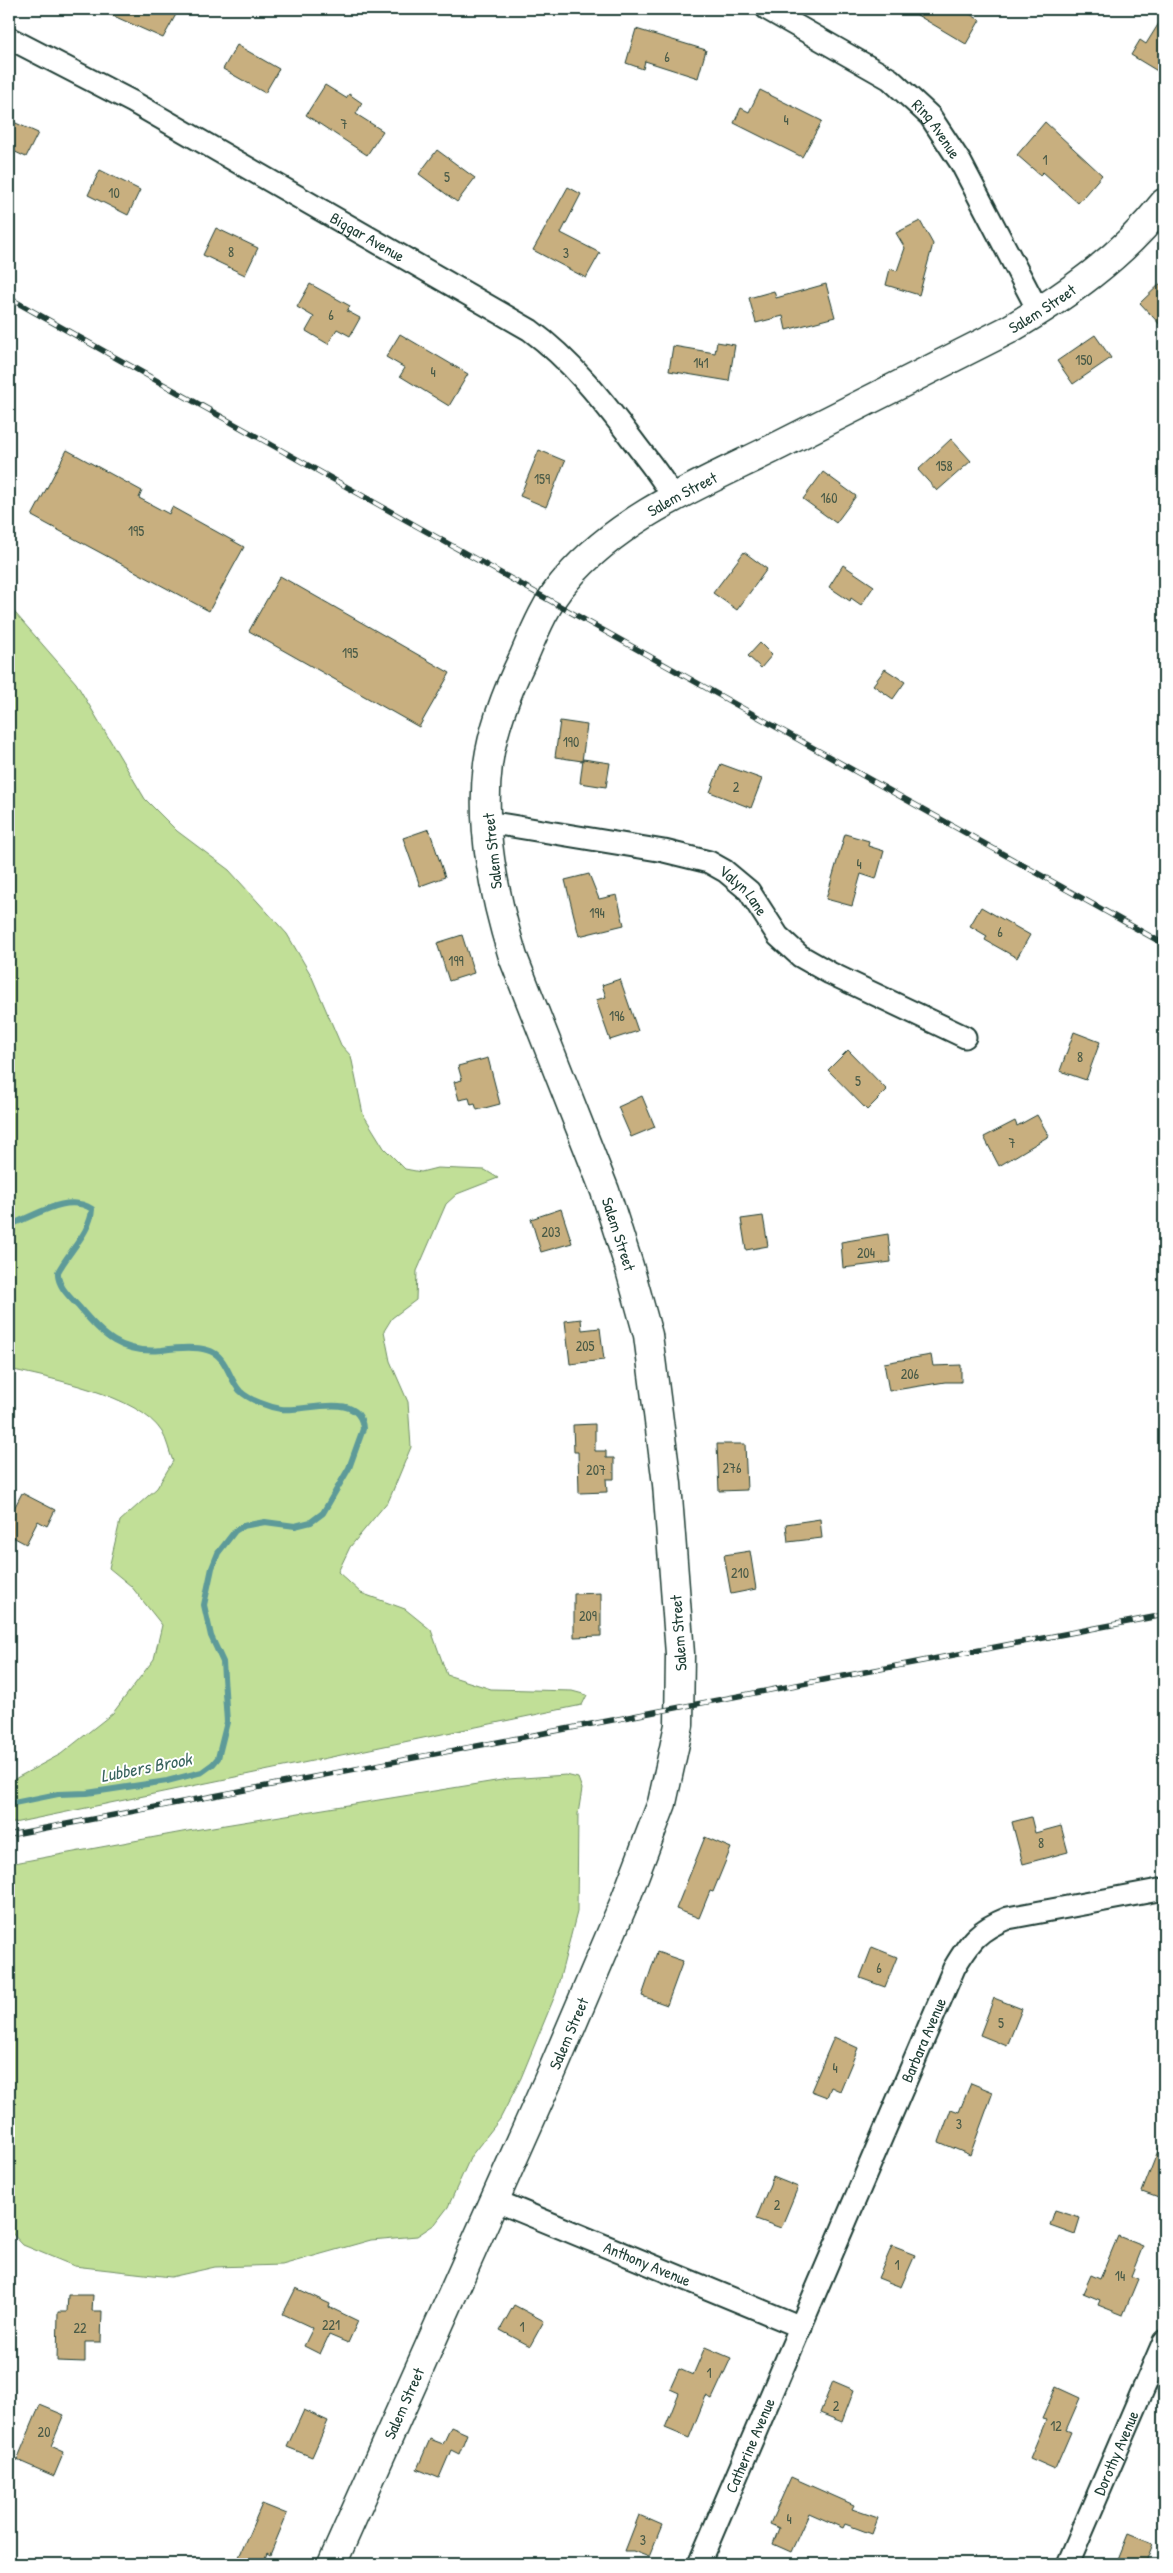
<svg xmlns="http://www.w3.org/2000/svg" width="1173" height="2573" viewBox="0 0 1173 2573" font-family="'Patrick Hand',sans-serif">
  <rect width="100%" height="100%" fill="#fff"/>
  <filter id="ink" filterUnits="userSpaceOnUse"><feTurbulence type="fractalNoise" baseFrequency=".02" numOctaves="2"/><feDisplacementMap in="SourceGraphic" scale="10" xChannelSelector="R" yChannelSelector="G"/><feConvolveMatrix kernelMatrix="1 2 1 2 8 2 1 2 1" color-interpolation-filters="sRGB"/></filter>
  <g filter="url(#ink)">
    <path fill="#c1df97" stroke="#708e66" d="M9,606l67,77 69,116 32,32 52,39 58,64 24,41 30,70 10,11 12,58 21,34 21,21 16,3 16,-4 48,2 13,8 -41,16 -11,10 -29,67 -1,29 -24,18 -8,13 6,30 18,41 3,45 -22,53 -39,47 -12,25 23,21 44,16 26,21 16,45 44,14 81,2 15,4 -5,10 -573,119v-42l52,-28 52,-41 41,-54 8,-34 -31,-39 -22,-18 11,-47 37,-33 16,-27c-4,-9 -6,-21 -11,-29 -23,-37 -113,-54 -153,-63z
      M566,1775l12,3 4,11 -4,25 -1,98 -21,81 -35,85 -21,41 -29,37 -23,51 -13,17 -18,12 -46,4 -89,25 -67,2 -44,10 -97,-11 -51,-21 -14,-15v-366l179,-33 320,-52z"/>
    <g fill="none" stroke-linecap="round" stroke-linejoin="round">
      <path stroke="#5d9a99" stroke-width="6" d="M9,1225c24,-7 57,-33 83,-16 -1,23 -24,43 -34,63 -1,14 12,25 21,35 24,29 42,47 83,43 14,-2 31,-4 45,0 20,5 21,28 33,41 9,9 29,16 41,18 22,4 80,-20 82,20l-14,39 -26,45 -12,9 -16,4 -30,-4 -22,4 -8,5 -17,22 -6,15 -8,37 7,31 12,26 4,60 -9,36 -5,6 -11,8 -35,9 -80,12 -29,1 -49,10"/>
    </g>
    <path fill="#c8af7f" stroke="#1f3d34" d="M98,9h81l-16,29z
      M907,9h54l19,11 -14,24z
      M1164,15v60l-33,-20 9,-15 6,4z
      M636,29l70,21 -8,28 -53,-17 -2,8 -17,-6z
      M237,45l42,24 -14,24 -42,-24z
      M325,85l21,13 3,-4 13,9 -6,11 27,17 -16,24 -61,-40z
      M760,90l62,31 -20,36 -68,-34 7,-15 8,4z
      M9,120l29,13 -12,24 -17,-8z
      M1045,122l57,53 -24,28 -35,-31 -3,3 -23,-20z
      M437,150l38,28 -18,24 -38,-28z
      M100,170l40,20 -12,25 -40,-20z
      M568,187l13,7 -20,39 39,20 -14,25 -53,-28z
      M920,221l13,23 -14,51 -33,-10 4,-16 7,2 8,-23 -9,-15z
      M216,228l42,20 -13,27 -42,-20z
      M1164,280v49l-24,-26z
      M310,284l40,22 -3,5 13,7 -10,18 -13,-7 -9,15 -22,-13 8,-14 -17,-10z
      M826,284l9,33 -49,13 -3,-14 -27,7 -7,-25 25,-7 2,7z
      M400,334l68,40 -19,32 -49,-30 5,-8 -19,-11z
      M1095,335l16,23 -38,26 -16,-23z
      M717,342l18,3 -6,36 -60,-10 4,-25 42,7z
      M951,439l20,22 -34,30 -19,-21z
      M67,450l75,41 -3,7 30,16 3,-7 72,40 -35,64 -177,-95z
      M539,450l26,11 -19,46 -26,-11z
      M823,472l33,24 -20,27 -33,-24z
      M744,552l23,17 -30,41 -24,-17z
      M843,565l31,21 -13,19 -10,-7 -1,3 -21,-14z
      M280,576l170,97 -31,54 -170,-96z
      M760,643l12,12 -11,13 -13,-12z
      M885,669l20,13 -12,17 -20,-14z
      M560,721l27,4 -5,36 -27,-4z
      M583,759l27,4 -4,24 -26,-4z
      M721,764l41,15 -11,29 -41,-16z
      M429,829l16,48 -25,9 -17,-48z
      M845,834l24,7 -1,5 16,5 -8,28 -15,-5 -9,32 -26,-7z
      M589,874l10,25 18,-4 7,30 -45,11 -14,-56z
      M981,907l49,28 -13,23 -32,-18 2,-4 -17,-10z
      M462,935l12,38 -25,8 -12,-38z
      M620,979l18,52 -28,9 -14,-40 10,-3 -4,-12z
      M1074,1032l26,10 -14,38 -26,-9z
      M848,1050l39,40 -20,20 -39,-40z
      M488,1058l12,46 -23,6 -2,-6 -4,1 -2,-7 -10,2 -5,-18 8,-2 -4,-14z
      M642,1096l13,31 -24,10 -13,-30z
      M1037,1115l12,21 -50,30 -15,-29 31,-16 2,5z
      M561,1209l11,34 -31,9 -10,-33z
      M763,1216l5,30 -22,4 -5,-31z
      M888,1234l3,28 -48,6 -2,-26z
      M581,1319l1,11 18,-2 4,32 -34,4 -5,-43z
      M931,1355l2,11 28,-1v17h-16l-56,9 -5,-28z
      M595,1424v27h11v7h8v21h-8l1,13 -28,1 -1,-41h-4l-1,-27z
      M717,1444h28l2,46 -28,1z
      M22,1493l33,17 -8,16 -9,-5 -12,23 -17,-9v-17z
      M820,1519l2,19 -34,4 -2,-18z
      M750,1551l6,38 -25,5 -7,-39z
      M601,1593v43l-27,1v-43z
      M1031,1817l4,16 26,-7 7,26 -45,12 -11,-42z
      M705,1837l26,11 -18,44 -3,-1 -11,27 -23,-9z
      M872,1947l25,10 -12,30 -25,-9z
      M657,1952l26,9 -16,44 -25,-9z
      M994,1998l28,11 -15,37 -27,-11z
      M834,2037l24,11 -18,43 -9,-4 -4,10 -16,-6z
      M971,2083l22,9 -23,63 -31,-13 12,-33 8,3z
      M1163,2138h1v62l-22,-8z
      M773,2177l25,10 -17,41 -25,-9z
      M1055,2210l25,8 -5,16 -25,-9z
      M1118,2236l25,10 -12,30 7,3 -15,36 -25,-10 2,-5 -17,-7 8,-18 9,4z
      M892,2246l23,9 -14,32 -23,-9z
      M296,2288l34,16 -1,3 29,14 -10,22 -19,-8 -9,19 -16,-8 9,-18 -30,-14z
      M68,2295h25l-1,16h10l-1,31h-16v20l-28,-1 1,-49h9z
      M514,2305l30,16 -14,25 -30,-16z
      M705,2347l26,11 -19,41 -6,-3 -17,42 -24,-10 14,-35 -9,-4 9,-20 14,6z
      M833,2381l21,9 -12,32 -22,-9z
      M1056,2387l24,11 -14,32 5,2 -16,37 -25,-11 16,-38 -4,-1z
      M40,2405l24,10 -13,31 13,6 -10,24 -37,-16z
      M304,2410l24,11 -16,36 -25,-10z
      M451,2427l16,7 -8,20 -8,-4 -12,28 -22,-9 13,-30 13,5z
      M791,2477l63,28 -2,4 26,9 -6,16 -27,-10 -2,4 -34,-15 -18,39 -18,-8 6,-16 -9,-4z
      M262,2504l25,10 -17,41 -3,-2 -4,11h-27z
      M639,2515l23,10 -13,32 -16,-6h-8z
      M1128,2534l25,10 -8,20h-29z"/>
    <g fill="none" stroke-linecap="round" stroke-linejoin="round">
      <defs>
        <g id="street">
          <path id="s1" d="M767,9l123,70 40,37 31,47 78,149"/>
          <path id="s2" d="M9,38l124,64 397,228c41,30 74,72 104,112 14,19 29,36 40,57"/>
          <path id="s3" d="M487,822l177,29 45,11 16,9 24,20 29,45 22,20 30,17 135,64"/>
          <path id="s4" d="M494,2200l307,127"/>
          <path id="s5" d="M699,2564l255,-596c16,-27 24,-38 54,-50l156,-29"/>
          <path id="s6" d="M1068,2564l96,-223"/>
        </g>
        <g id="secondary">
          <path id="s7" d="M332,2564l222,-497 70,-164 38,-100 17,-78 1,-71 -6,-79 -7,-91 -19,-149 -19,-69 -24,-75 -92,-234c-19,-62 -33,-129 -25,-193 5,-37 20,-75 36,-108 11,-26 23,-55 42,-76 55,-65 140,-98 214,-135 76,-38 152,-77 228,-115 58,-34 114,-73 156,-127"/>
        </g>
      </defs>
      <use href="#street" stroke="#1f3d34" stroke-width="25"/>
      <use href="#secondary" stroke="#1f3d34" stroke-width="31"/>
      <use href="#street" stroke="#fff" stroke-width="21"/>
      <use href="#secondary" stroke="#fff" stroke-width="28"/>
      <defs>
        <path id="rail" d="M9,298l1155,646
          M9,1835l1155,-220"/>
      </defs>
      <use href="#rail" stroke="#1f3d34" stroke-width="5.5"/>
      <use href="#rail" stroke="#fff" stroke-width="4" stroke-dasharray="11" stroke-linecap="butt"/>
    </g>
  </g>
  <g text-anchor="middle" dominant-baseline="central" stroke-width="4" stroke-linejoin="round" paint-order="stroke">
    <g font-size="14" fill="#495a47">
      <text x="667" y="56">6</text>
      <text x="786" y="119">4</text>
      <text x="344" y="123">7</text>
      <text x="1045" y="159">1</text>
      <text x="447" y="176">5</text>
      <text x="114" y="192">10</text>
      <text x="231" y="251">8</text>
      <text x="566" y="252">3</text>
      <text x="331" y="314">6</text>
      <text x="1084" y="359">150</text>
      <text x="701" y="362">141</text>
      <text x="433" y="371">4</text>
      <text x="944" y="465">158</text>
      <text x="542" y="478">159</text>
      <text x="829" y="497">160</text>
      <text x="136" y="530">195</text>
      <text x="350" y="652">195</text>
      <text x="571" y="741">190</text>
      <text x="736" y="786">2</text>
      <text x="859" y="863">4</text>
      <text x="597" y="912">194</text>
      <text x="1000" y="931">6</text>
      <text x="456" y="960">199</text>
      <text x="617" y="1015">196</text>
      <text x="1080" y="1056">8</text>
      <text x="858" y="1080">5</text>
      <text x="1012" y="1142">7</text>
      <text x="551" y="1231">203</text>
      <text x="866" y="1252">204</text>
      <text x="585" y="1345">205</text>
      <text x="910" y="1373">206</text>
      <text x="732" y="1467">276</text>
      <text x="596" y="1469">207</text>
      <text x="740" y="1572">210</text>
      <text x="588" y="1615">209</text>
      <text x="1041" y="1842">8</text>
      <text x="879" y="1967">6</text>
      <text x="1001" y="2022">5</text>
      <text x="835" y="2067">4</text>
      <text x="959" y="2123">3</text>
      <text x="777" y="2204">2</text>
      <text x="897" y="2264">1</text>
      <text x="1120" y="2275">14</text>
      <text x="331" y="2324">221</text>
      <text x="522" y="2326">1</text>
      <text x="80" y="2327">22</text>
      <text x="709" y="2372">1</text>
      <text x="836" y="2405">2</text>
      <text x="1056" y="2425">12</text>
      <text x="44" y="2431">20</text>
      <text x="789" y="2518">4</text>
      <text x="643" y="2539">3</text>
    </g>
    <g font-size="16" fill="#1f3d34" stroke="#fff">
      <text stroke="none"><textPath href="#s1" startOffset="210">Ring Avenue</textPath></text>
      <text stroke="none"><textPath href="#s2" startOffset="410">Biggar Avenue</textPath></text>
      <text stroke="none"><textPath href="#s7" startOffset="2651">Salem Street</textPath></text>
      <text stroke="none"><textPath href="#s7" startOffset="2246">Salem Street</textPath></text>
      <text transform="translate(492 851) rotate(-96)">Salem Street</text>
      <text stroke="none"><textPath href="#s3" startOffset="271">Valyn Lane</textPath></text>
      <text transform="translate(619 1234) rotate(72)">Salem Street</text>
      <text transform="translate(678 1633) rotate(-94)">Salem Street</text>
      <text stroke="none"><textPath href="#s7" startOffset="581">Salem Street</textPath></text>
      <text stroke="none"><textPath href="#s5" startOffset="570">Barbara Avenue</textPath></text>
      <text stroke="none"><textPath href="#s4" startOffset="166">Anthony Avenue</textPath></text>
      <text stroke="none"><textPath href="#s7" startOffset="176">Salem Street</textPath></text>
      <text stroke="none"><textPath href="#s5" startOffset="129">Catherine Avenue</textPath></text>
      <text stroke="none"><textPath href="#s6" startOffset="121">Dorothy Avenue</textPath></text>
    </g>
    <g font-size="18" font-style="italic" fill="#39645e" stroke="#fff">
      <text transform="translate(146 1767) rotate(-11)">Lubbers Brook</text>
    </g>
  </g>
  <rect width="1173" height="2573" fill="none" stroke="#fff" stroke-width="30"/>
  <rect x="15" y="15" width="1143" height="2543" fill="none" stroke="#1f3d34" stroke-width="2" filter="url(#ink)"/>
</svg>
